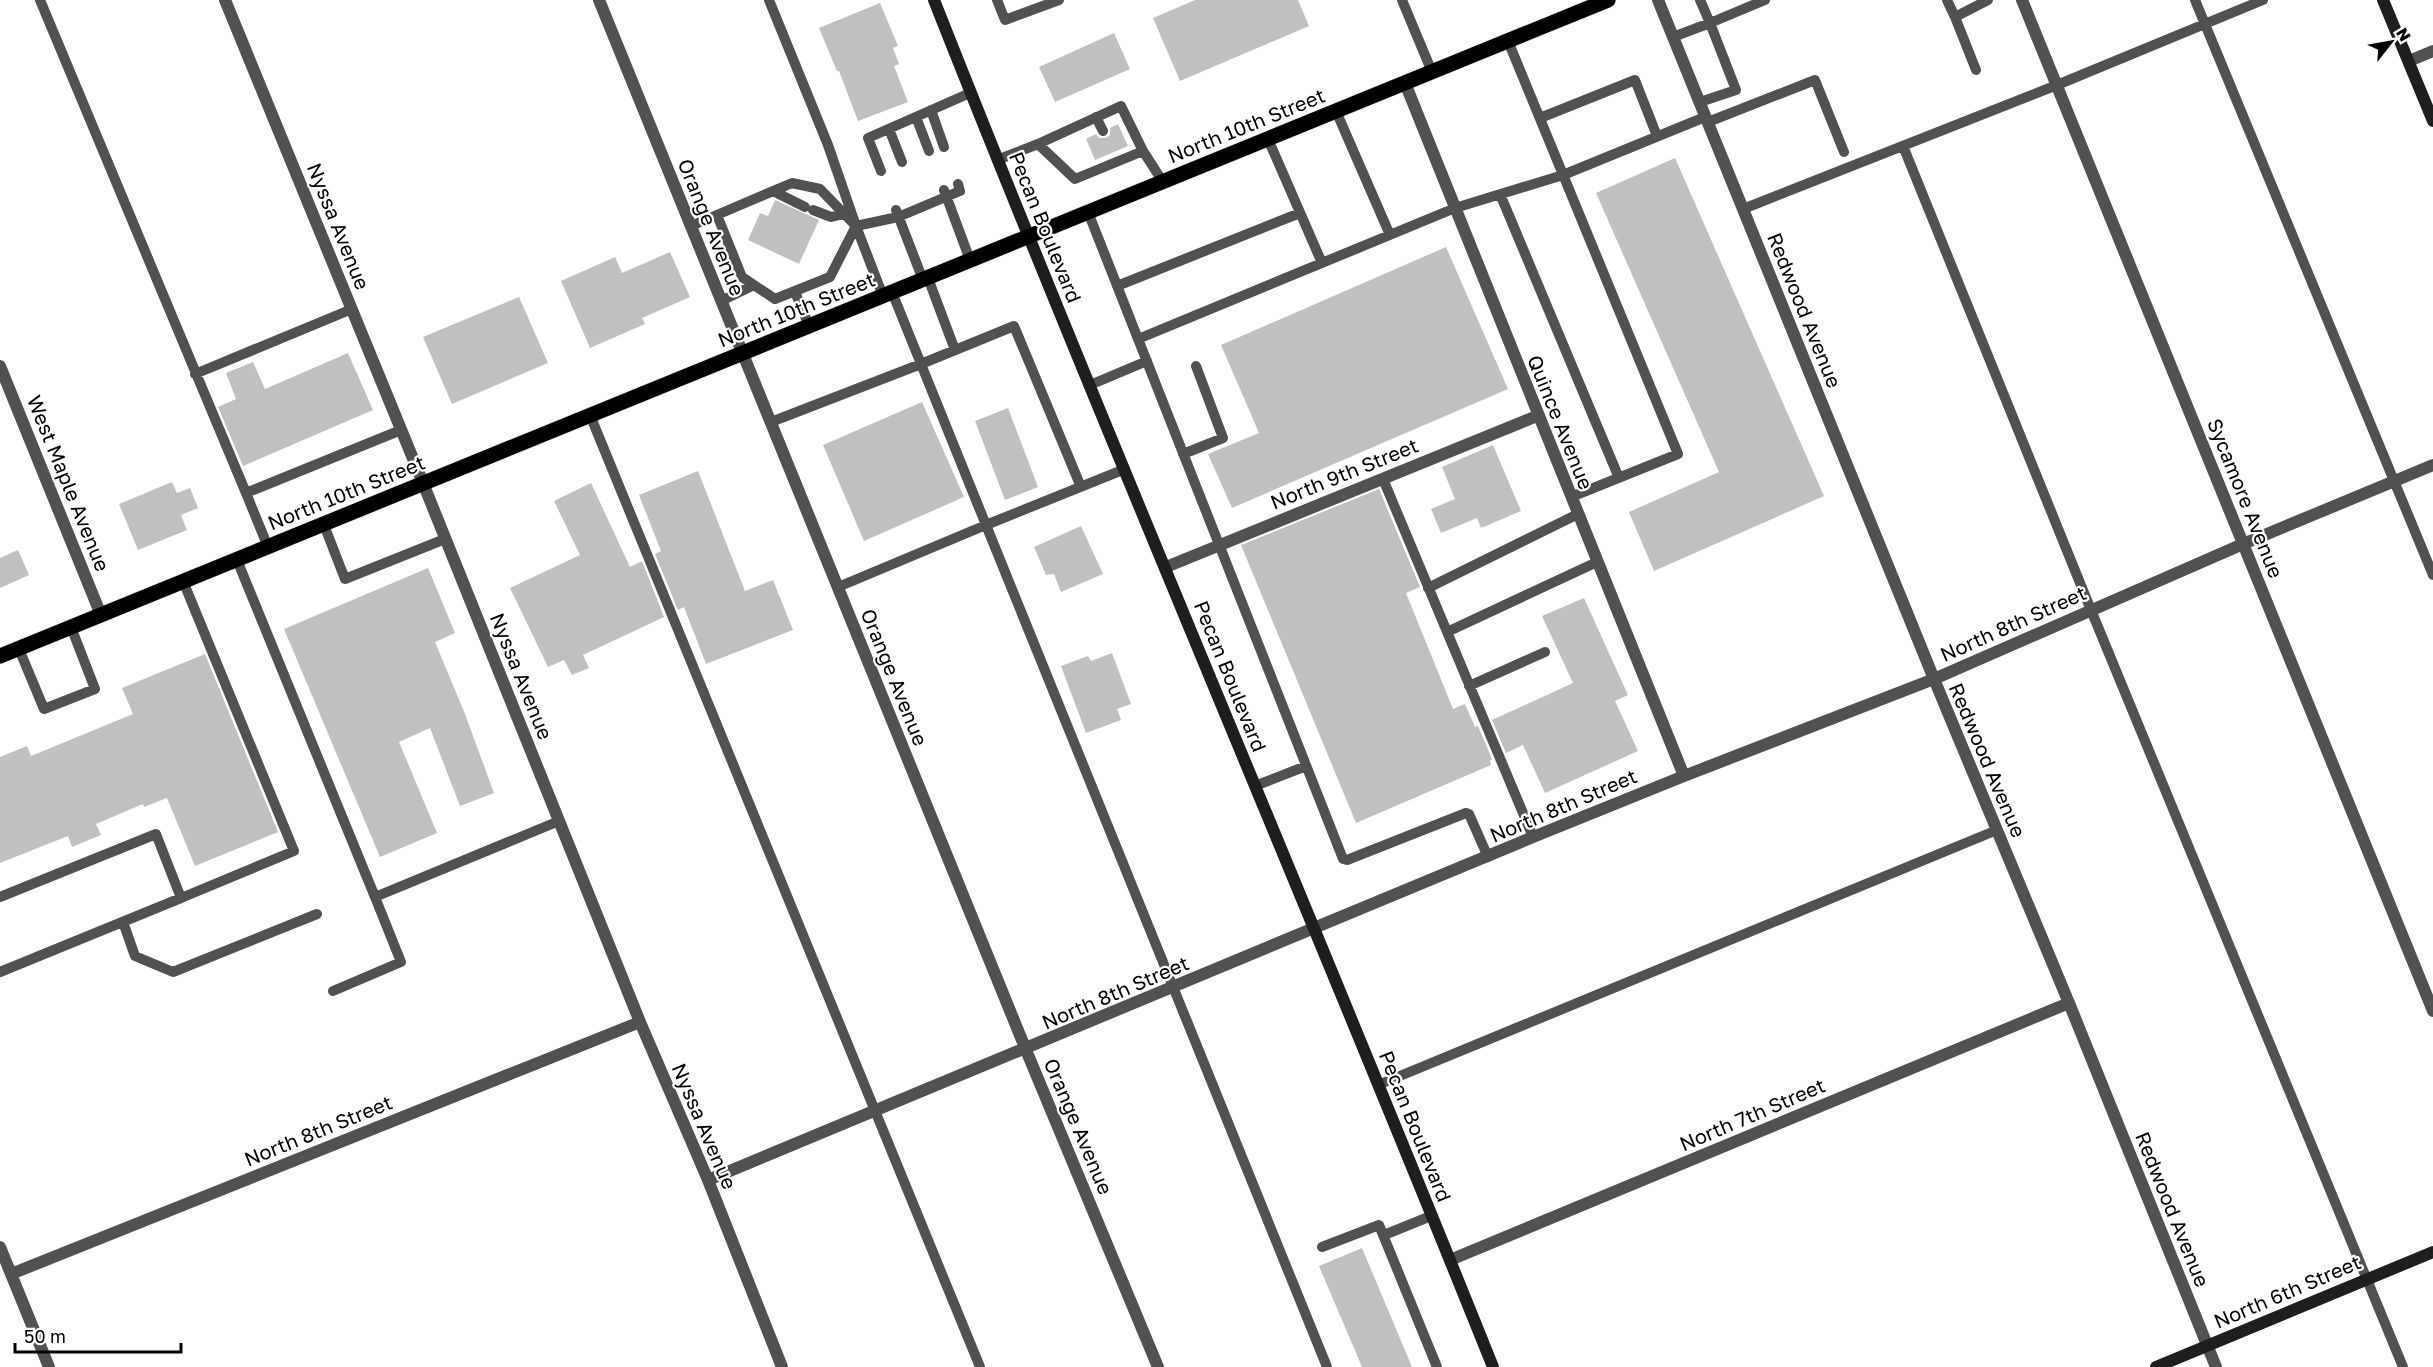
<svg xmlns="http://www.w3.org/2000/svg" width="2433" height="1367" viewBox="0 0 2433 1367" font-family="'Golos Text',sans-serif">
  <rect width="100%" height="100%" fill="#fff"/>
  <path fill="#c0c0c0" d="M1195,0h103l11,26 -129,55 -27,-63z
    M880,3l18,43 -5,2 6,16 -5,2 14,36 -50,19 -19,-50h-2l-18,-43z
    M1114,33l16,36 -75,33 -16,-35z
    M1118,124l10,22 -33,14 -9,-21 10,-5 3,4h7l4,-3v-7z
    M1675,158l149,338 -170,75 -25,-59 90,-40 -123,-279z
    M775,200l44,20 -20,44 -51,-24 12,-27 8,3z
    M1446,247l62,142 -276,119 -24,-54 51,-21 -38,-88z
    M670,252l20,45 -48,21 3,6 -55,24 -29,-67 54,-24 7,16z
    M519,297l29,66 -96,41 -29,-67z
    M348,353l25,57 -130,56 -25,-59 18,-8 -10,-26 27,-11 12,27z
    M922,402l42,95 -100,44 -41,-96z
    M1008,408l30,79 -33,13 -30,-79z
    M1493,445l28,66 -40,17 -4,-10 -36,15 -10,-24 24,-10 -13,-32z
    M698,471l47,120 28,-11 20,50 -87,34 -22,-57 -6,3 -23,-56 6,-3 -22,-56z
    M172,482l5,11 13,-5 8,20 -17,7 6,15 -49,20 -19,-46z
    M591,483l39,84 12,-6 22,56 -81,38 6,13 -17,7 -8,-15 -16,7 -38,-79 70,-33 -26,-54z
    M1379,489l41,98 -14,6 47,116 12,-5 10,23 3,-1 14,33 -2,2 1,4 -135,58 -115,-278z
    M1081,526l22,48 -42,18 -7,-18 -8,1 -12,-28z
    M18,550l11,25 -29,13v-30z
    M428,568l27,65 -20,9 30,72 29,79 -34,13 -30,-78 -31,14 38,91 -57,24 -96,-228z
    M1584,598l44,97 -13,6 23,50 -93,42 -22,-48 -17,8 -14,-33 81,-37 -31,-67z
    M1112,653l19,51 -14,5 4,11 -35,13 -25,-67 27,-10 3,5z
    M205,654l73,178 -83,34 -28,-68 -23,9 -1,-3 -47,20 5,11 -29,12 -4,-11 -68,27v-106l27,-11 4,10 102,-42 -11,-26z
    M1362,1248l50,119h-50l-43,-101z"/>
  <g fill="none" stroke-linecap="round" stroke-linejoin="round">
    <defs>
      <path id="primary" d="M0,656l1608,-656"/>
    </defs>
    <use href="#primary" stroke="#dbdbdb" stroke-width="16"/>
    <path stroke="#515151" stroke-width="10" d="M40,0l206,493
      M769,0l59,145 28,81 27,70
      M997,0l8,20 54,-20
      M1402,0l30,72
      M1947,0l8,17 33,-17
      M2195,0l238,575
      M1955,17l21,53
      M1673,37l37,-14 -10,-23
      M1508,41l170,413 -107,43
      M1700,102l36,-12 -26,-67 55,-23
      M931,110l13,37
      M1336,111l54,124
      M916,117l13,34
      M1096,117l7,14
      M1540,118l95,-38 22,56
      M1708,122l107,-42 29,72
      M889,129l13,33
      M1268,139l54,124
      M1038,144l83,-38 22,45
      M1903,146l188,464 312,757
      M997,160l41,-16 37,35 68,-28 20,31
      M881,171l-13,-33 102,-45
      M944,190l26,70
      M773,191l32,16
      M1500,194l119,284
      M1743,209l314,-124 206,-85
      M813,210l18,7 13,-3
      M896,210l27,70
      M1088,212l255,647 4,1 119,-47 3,1 19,43
      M717,215l25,62 33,22 55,-22 26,-51
      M691,226l101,-43 28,6 36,37 42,-9 62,-26 -2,-7
      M928,278l27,72
      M1117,286l183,-73
      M795,292l14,34
      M721,301l33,-16
      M1138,339l317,-131 108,-33 142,-58
      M195,374l157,-65
      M1090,385l57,-24
      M590,415l390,952
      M771,422l150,-58 -29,-72
      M1183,454l40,-16 -27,-72
      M1125,469l-139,56 341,842
      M1383,479l150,358
      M324,525l21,54 100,-40
      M268,547l-22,-54 155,-63
      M237,560l138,337 184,-76
      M838,587l148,-62 -65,-161 93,-38 67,161
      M1428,588l150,-74
      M1447,632l150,-70
      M19,649l25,60 51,-20 -24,-62
      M1469,686l76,-34
      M1255,786l51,-20
      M0,897l156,-63 25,64 -181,74
      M181,898l113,-47 -111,-270
      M123,922l12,34 38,16 144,-58
      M333,991l68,-29 -26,-65
      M1378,1085l619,-255
      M1384,1235l47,-19
      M1322,1247l57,-22 58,142"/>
    <path stroke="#515151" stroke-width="12" d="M225,0l198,483 217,539 68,158 74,187
      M599,0l427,1050 132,317
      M1658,0l276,679 135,324 147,364
      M2022,0l411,1011
      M2409,61l24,-10
      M1405,83l279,693
      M0,366l101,249
      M1166,567l371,-151
      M708,1180l825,-343 151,-61 250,-97 309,-135 190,-79
      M0,1247l49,120
      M1450,1260l619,-257
      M11,1274l629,-252"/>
    <path stroke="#1e1e1e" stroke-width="12" d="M934,0c181,458 376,910 559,1367
      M2383,0l50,121
      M2156,1367l277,-115"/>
    <use href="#primary" stroke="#000" stroke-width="15"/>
  </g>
  <g text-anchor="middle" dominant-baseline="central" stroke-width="4.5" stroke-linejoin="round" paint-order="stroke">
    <g font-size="20" fill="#000" stroke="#fff">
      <text transform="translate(1246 125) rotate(-22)">North 10th Street</text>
      <text transform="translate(339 226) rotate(68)">Nyssa Avenue</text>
      <text transform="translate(712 227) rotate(68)">Orange Avenue</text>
      <text transform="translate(1046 227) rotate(68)">Pecan Boulevard</text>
      <text transform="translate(796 309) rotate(-22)">North 10th Street</text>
      <text transform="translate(1805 310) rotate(68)">Redwood Avenue</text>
      <text transform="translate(1561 422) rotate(68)">Quince Avenue</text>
      <text transform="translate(1344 473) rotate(-22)">North 9th Street</text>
      <text transform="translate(69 483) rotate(68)">West Maple Avenue</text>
      <text transform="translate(346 492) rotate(-22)">North 10th Street</text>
      <text transform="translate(2246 498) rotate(68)">Sycamore Avenue</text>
      <text transform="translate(2013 623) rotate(-24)">North 8th Street</text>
      <text transform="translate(522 676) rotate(68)">Nyssa Avenue</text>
      <text transform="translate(1231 676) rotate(68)">Pecan Boulevard</text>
      <text transform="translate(895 677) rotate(68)">Orange Avenue</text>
      <text transform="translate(1988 760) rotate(67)">Redwood Avenue</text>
      <text transform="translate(1563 805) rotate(-23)">North 8th Street</text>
      <text transform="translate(1115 992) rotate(-23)">North 8th Street</text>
      <text transform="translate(1752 1114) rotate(-23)">North 7th Street</text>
      <text transform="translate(705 1126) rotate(67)">Nyssa Avenue</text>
      <text transform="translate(1079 1126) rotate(67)">Orange Avenue</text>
      <text transform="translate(1416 1126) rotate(68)">Pecan Boulevard</text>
      <text transform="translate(318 1130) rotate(-22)">North 8th Street</text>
      <text transform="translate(2173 1209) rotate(68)">Redwood Avenue</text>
      <text transform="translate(2287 1291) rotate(-23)">North 6th Street</text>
    </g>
  </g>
  <g transform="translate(2391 42) rotate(59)" stroke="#ffffff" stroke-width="4.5" paint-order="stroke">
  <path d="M0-4.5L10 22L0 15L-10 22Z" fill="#000000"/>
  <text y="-9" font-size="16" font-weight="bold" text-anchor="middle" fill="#000000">N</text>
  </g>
  <path d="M15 1343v9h166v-9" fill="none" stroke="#000000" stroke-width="3"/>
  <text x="24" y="1343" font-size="18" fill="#000000" stroke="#ffffff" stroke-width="4.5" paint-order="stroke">50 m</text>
</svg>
